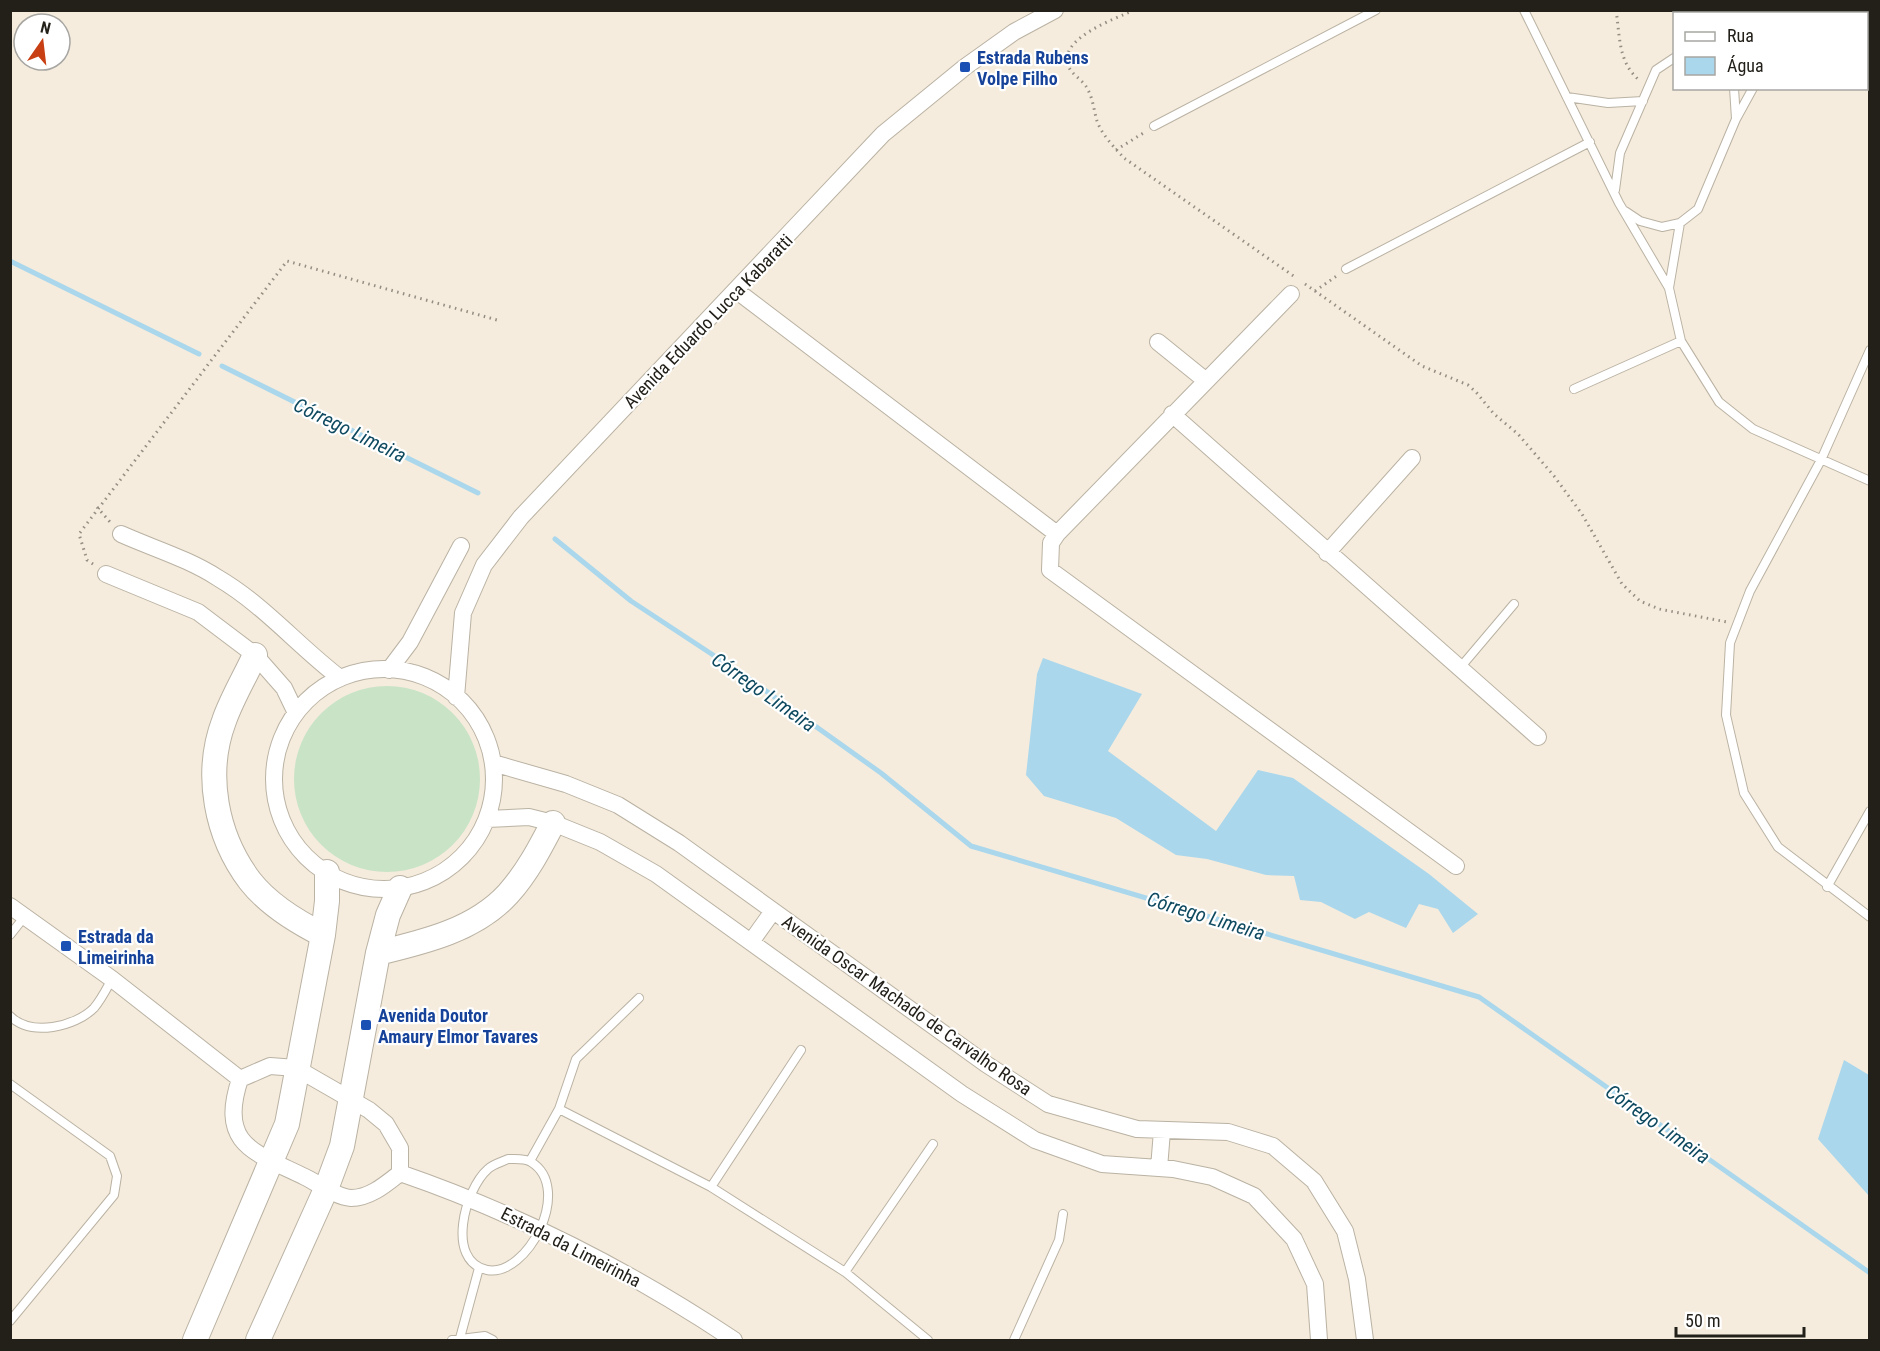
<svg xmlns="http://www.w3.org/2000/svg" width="1880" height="1351" viewBox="0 0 1880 1351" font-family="'Roboto Condensed',sans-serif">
  <rect width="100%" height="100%" fill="#f5ecdd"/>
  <path fill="#c9e3c7" d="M294 779a93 93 0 1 1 186 0a93 93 0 1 1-186 0Z"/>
  <path fill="#aad7ec" d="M1043,658l99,36 -34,57 108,80 42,-61 35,8 136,96 49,40 -25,19 -15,-24 -19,-5 -13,24 -37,-16 -14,7 -34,-17 -21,-2 -6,-24 -28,-1 -59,-16 -31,-4 -60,-37 -72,-22 -18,-21 11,-101z
    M1844,1060l25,15v121l-51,-57z"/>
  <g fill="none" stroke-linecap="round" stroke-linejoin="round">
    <path stroke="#aad7ec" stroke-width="5" d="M10,261l189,93
      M222,366l256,127
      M555,539l76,62 114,75 136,97 90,73 508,151 391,276"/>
    <defs>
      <path id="lane" d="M1524,10l95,193 50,85 12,53 38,61 34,27 117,52
        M1711,14l1,-4
        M1750,14l1,-4
        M1790,14l2,-4
        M1567,97l41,6 35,-2
        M1736,119l17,-31
        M1154,126l222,-116
        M1615,190l5,-37 36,-83 18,-12
        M1625,211l15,10 22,6 18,-4 18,-14 38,-90 -2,-31
        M1346,269l244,-127
        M1669,288l11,-65
        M1870,350l-49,110 -71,131 -20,52 -4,72 18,78 34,54 92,70
        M1574,389l107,-48
        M1459,669l55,-65
        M1827,887l43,-76
        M10,935l15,-19
        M10,1016c21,21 65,11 84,-8 7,-8 13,-20 18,-29
        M10,1084l100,72 7,20 -3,19 -104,126
        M559,1109l152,78 134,85 83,68
        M508,1159c7,0 17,-1 23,3 43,26 -4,116 -44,108 -42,-9 -22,-81 1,-101 5,-5 14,-7 20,-10z
        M530,1161l29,-52 17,-50 63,-61
        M711,1187l90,-137
        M845,1272l88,-128
        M460,1338l19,-70
        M452,1340l33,-4 8,4
        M1014,1340l45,-100 4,-26"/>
      <path id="street" d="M737,291l320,243
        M1291,294l-234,240 -6,9 -1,27 406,296
        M1158,342l47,38
        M1172,414l366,323
        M121,534c31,14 68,25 97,44 46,27 80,68 122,100
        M1327,553l85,-95
        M106,574l92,38 57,43 29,33 12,25
        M274 779a110 110 0 1 1 220 0a110 110 0 1 1-220 0Z
        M389,670l21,-28 51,-96
        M456,697l7,-84 21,-48 37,-48 362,-383 82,-67 49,-35 41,-22
        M493,763l73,21 52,21 61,38 307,221 62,40 89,25 91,3 45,14 41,35 31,50 12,48 8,61
        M487,819l42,-2 24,6 47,19 56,32 306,220 73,46 67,24 71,5 39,8 42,19 40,43 21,45 4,56
        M10,906l102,73 128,100
        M751,942l22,-31
        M270,1066l26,2 73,42 17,14 14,24v25c-14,11 -30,25 -49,25 -15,-1 -32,-14 -46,-21 -51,-25 -87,-32 -65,-98z
        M1159,1168l3,-37
        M400,1173c119,41 229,97 334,167"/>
      <path id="secondary" d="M255,655c-10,22 -23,43 -31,66 -20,53 -8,115 26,160 18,23 47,41 73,54
        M378,953c46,-11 97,-23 130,-59 19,-21 32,-46 45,-71
        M195,1340l92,-216 36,-189 4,-34v-29
        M258,1340l68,-151 16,-43 36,-193 10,-38 12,-27"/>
    </defs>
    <use href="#lane" stroke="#bab2a3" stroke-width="10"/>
    <use href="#street" stroke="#bab2a3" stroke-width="18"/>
    <use href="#secondary" stroke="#bab2a3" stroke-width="26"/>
    <path stroke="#958e83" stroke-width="3" stroke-dasharray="1.5 4.5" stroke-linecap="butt" d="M1134,10c-19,9 -75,28 -66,55 3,10 16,15 20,25 5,9 6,21 9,31 5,14 17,26 27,37l171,119
      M1616,10c4,26 2,52 23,70
      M1866,44l4,-3
      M1116,150l29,-18
      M1305,284l117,82 46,19 8,7 18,22 24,20 36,42 28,38 40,70 18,17 19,8 68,13
      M1315,291l23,-16
      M97,507l13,15
      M93,564l-6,-4 -8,-26 208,-273 210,59"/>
    <use href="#lane" stroke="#fff" stroke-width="8"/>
    <use href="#street" stroke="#fff" stroke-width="16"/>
    <use href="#secondary" stroke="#fff" stroke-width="24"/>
  </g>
  <g fill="#1a4fb4" stroke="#fff" stroke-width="2">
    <rect x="959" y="61" width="12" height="12" rx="3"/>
    <rect x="60" y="940" width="12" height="12" rx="3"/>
    <rect x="360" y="1019" width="12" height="12" rx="3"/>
  </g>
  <g text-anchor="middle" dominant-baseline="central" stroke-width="4.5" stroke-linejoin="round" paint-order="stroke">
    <g font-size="18" font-weight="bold" fill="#164399" stroke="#fff" text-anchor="start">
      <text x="977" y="57">Estrada Rubens<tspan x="977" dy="21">Volpe Filho</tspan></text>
      <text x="78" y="936">Estrada da<tspan x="78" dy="21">Limeirinha</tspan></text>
      <text x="378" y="1015">Avenida Doutor<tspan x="378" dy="21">Amaury Elmor Tavares</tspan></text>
    </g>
    <g font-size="18" fill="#23201a" stroke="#fff">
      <text transform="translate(708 321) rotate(-46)">Avenida Eduardo Lucca Kabaratti</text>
      <text transform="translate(907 1005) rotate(35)">Avenida Oscar Machado de Carvalho Rosa</text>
      <text transform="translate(571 1247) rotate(27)">Estrada da Limeirinha</text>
    </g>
    <g font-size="20" font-style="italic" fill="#0f4a60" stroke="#fff">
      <text transform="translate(350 430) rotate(26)">Córrego Limeira</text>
      <text transform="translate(764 692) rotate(35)">Córrego Limeira</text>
      <text transform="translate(1206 916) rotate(17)">Córrego Limeira</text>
      <text transform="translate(1658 1124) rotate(35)">Córrego Limeira</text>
    </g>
  </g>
  <rect width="1880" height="1351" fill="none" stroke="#23201a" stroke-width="24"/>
  <rect x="1673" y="12" width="195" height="78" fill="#ffffff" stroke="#a7a6a3" stroke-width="1.5"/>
  <rect x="1685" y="32" width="30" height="9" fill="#ffffff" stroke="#a7a6a3" stroke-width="1.5"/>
  <text x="1727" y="42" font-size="18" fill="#23201a">Rua</text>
  <rect x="1685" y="57" width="30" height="18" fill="#aad7ec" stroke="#a7a6a3" stroke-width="1.5"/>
  <text x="1727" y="72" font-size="18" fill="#23201a">Água</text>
  <g transform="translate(42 42) rotate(14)"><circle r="28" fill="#ffffff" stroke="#a7a6a3" stroke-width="1.5"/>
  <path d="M0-4.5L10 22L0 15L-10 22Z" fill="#c73f12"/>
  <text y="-9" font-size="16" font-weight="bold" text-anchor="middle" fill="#23201a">N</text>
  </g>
  <path d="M1676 1327v9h128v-9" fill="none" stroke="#23201a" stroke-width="3"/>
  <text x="1685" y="1327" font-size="18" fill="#23201a" stroke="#ffffff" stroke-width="4.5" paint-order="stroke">50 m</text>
</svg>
